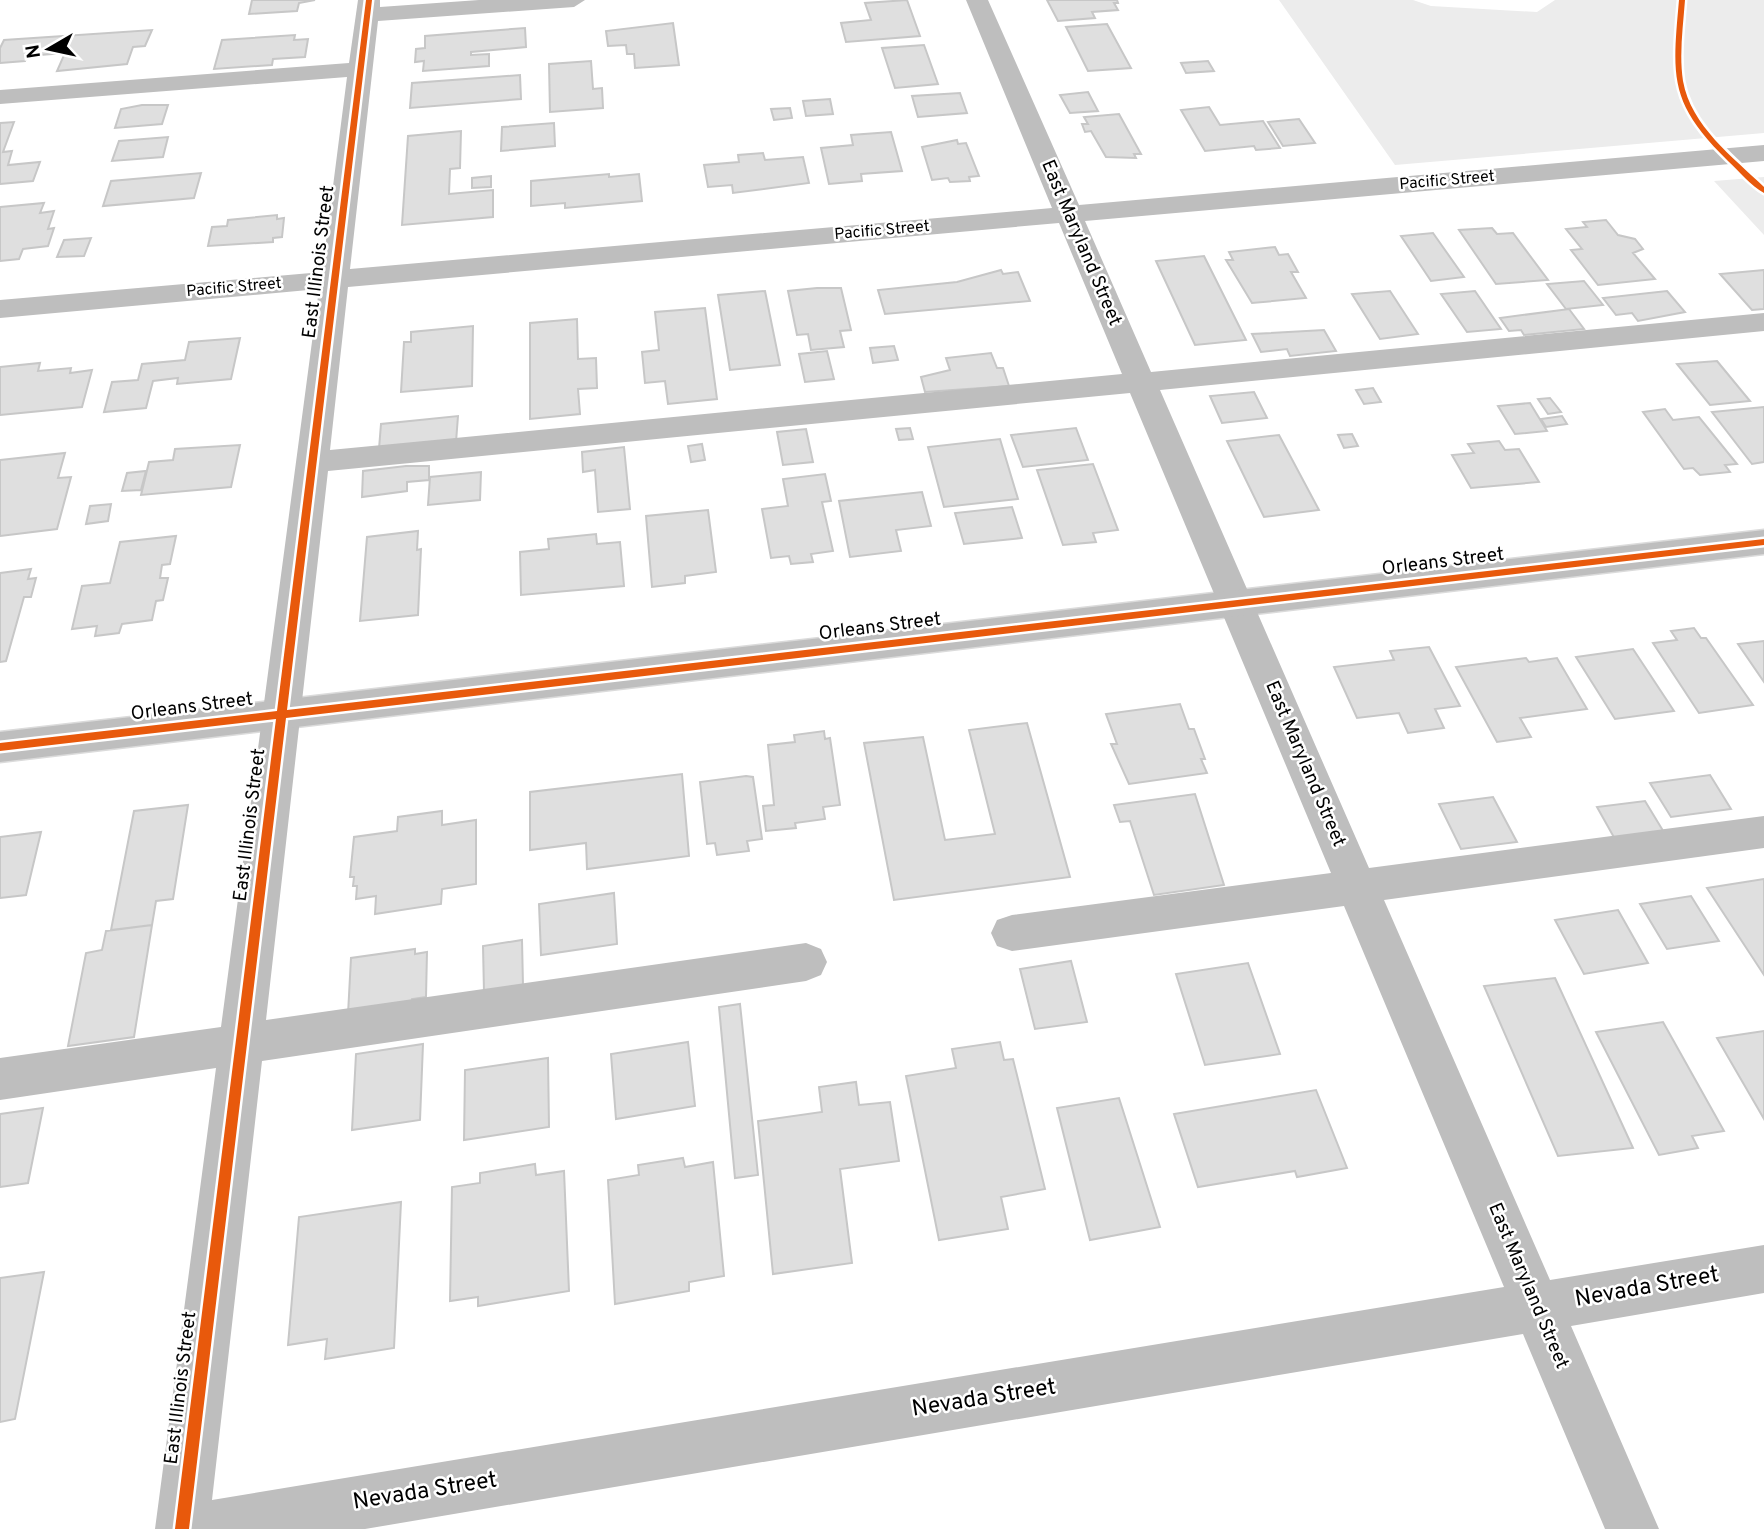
<svg xmlns="http://www.w3.org/2000/svg" width="1764" height="1529" viewBox="0 0 1764 1529" font-family="Overpass,sans-serif">
  <rect width="100%" height="100%" fill="#fff"/>
  <path fill="#ececec" d="M1279,0h134l18,6 106,6 18,-12h209v133l-369,32z
    M1764,177v58l-50,-54z"/>
  <path fill="#dfdfdf" stroke="#c7c7c7" stroke-width="2" d="M252,0h63l-16,3 -2,8 -48,3z
    M907,0l13,36 -74,6 -5,-19 30,-3 -6,-17z
    M1047,0h70l1,3h-4l4,7 -26,2 3,6 -37,3z
    M673,23l6,42 -44,3 -1,-14h-7l-1,-9 -18,1 -2,-15z
    M1107,24l24,44 -43,3 -22,-44z
    M525,28l1,19 -55,5v3l18,-1v12l-66,5 1,-10 -9,1 1,-13 9,-1v-12z
    M152,30l-7,16 -12,1 -6,17 -70,7 8,-18 -38,3 -2,5 -25,2v-15l4,-8z
    M295,35l-1,5 14,-1 -3,18 -32,2 -1,6 -58,4 8,-29z
    M924,45l14,39 -43,4 -13,-40z
    M591,61l2,28 9,-1 1,20 -53,4 -1,-48z
    M1208,61l6,10 -28,2 -5,-10z
    M520,75l1,24 -111,9 2,-25z
    M1088,92l10,19 -28,2 -10,-18z
    M960,93l7,20 -49,4 -6,-21z
    M830,99l3,15 -27,2 -3,-15z
    M142,105h26l-6,19 -47,4 6,-19z
    M1209,107l11,18 43,-4 17,27 -24,2 -2,-4 -49,5 -24,-41z
    M790,108l2,10 -18,2 -3,-11z
    M1119,114l22,40h-7l2,4 -30,-1 -15,-26 -6,1 -3,-8h6l-4,-7z
    M1299,119l16,24 -32,3 -15,-24z
    M14,122l-11,30 9,-1 -4,14 32,-3 -7,19 -33,3v-61z
    M554,123l1,23 -54,5 1,-24z
    M461,131l-1,37 -10,1 -1,25 44,-4v27l-91,8 6,-89z
    M891,132l11,39 -41,3 1,7 -33,3 -8,-36 32,-3 -2,-10z
    M168,137l-5,20 -51,4 7,-20z
    M957,140l1,4 8,-1 13,33 -10,1 1,4 -20,1 -2,-4 -16,2 -10,-33z
    M763,153l2,7 38,-3 6,26 -76,10 -1,-8 -24,2 -4,-22 35,-3 -1,-7z
    M201,173l-7,25 -91,8 8,-25z
    M609,174v3l30,-3 3,27 -77,7v-5l-34,3v-25z
    M491,176v11l-19,1v-10z
    M44,203l-4,10 14,-2 -6,18 6,-1 -6,18 -25,3 -4,10 -19,2v-54z
    M277,215v4l7,-1 -2,19 -9,1v4l-65,4 4,-19 15,-1 1,-6z
    M1606,220l12,15 17,4 8,10 -10,4 22,26 -57,6 -27,-35 11,-1 -16,-20 21,-2 -4,-5z
    M1492,228l5,6 16,-1 35,47 -52,4 -37,-54z
    M1433,233l31,44 -33,4 -30,-45z
    M91,238l-7,18 -27,1 7,-17z
    M1275,247l4,8 9,-1 10,18h-7l15,26 -54,5 -26,-43h7l-4,-8z
    M1204,256l42,84 -51,5 -39,-84z
    M1001,270l2,4 15,-2 12,29 -145,13 -7,-24 79,-8z
    M1764,270v39l-12,1 -32,-36z
    M1584,281l19,24 -37,4 -19,-25z
    M817,288h24l10,42 -11,1 4,16 -33,3 -3,-16 -11,1 -9,-44z
    M765,291l15,74 -50,5 -12,-75z
    M1390,291l28,43 -38,5 -28,-45z
    M1475,291l26,38 -34,3 -26,-38z
    M1667,291l18,21 -47,9 -6,-8 -16,2 -13,-17z
    M705,308l12,91 -49,5 -3,-23 -20,2 -3,-31 17,-2 -4,-38z
    M1569,309l15,20 -60,6 -3,-5 -12,1 -9,-13z
    M577,319l1,40 18,-1 1,30 -19,1 2,25 -50,5v-96z
    M473,326l-1,60 -71,6 3,-50h7v-10z
    M1324,330l12,21 -46,5 -3,-7 -26,3 -9,-18z
    M240,338l-9,41 -54,5 1,-6 -25,3 -7,27 -42,4 8,-30 26,-2 4,-16 43,-4 4,-18z
    M894,346l4,14 -25,3 -3,-15z
    M827,351l7,28 -29,3 -6,-28z
    M991,353l6,15h6l6,18 -84,6 -4,-15 29,-7 -4,-12z
    M1717,361l33,40 -40,4 -33,-41z
    M40,363l-2,8 33,-3 -1,5 22,-3 -10,37 -82,8v-48z
    M1373,388l8,14 -17,2 -8,-14z
    M1254,392l13,26 -45,5 -12,-27z
    M1550,398l11,14 -13,2 -10,-15z
    M1530,403l17,28 -32,3 -17,-28z
    M1764,407v55l-12,2 -40,-52z
    M1665,409l8,11 26,-3 38,47 -12,1 5,7 -30,3 -7,-7 -9,1 -41,-57z
    M458,416l-2,26 -77,7 2,-25z
    M1562,416l5,8 -21,3 -5,-8z
    M910,428l3,11 -14,1 -3,-11z
    M1076,428l12,32 -65,7 -12,-32z
    M806,429l7,33 -30,3 -6,-33z
    M1352,434l6,12 -14,2 -6,-13z
    M1279,435l40,75 -55,7 -37,-76z
    M1000,439l18,60 -74,8 -16,-60z
    M1499,441l6,9 14,-1 20,33 -68,6 -19,-33 22,-2 -6,-9z
    M702,444l3,16 -14,2 -3,-16z
    M240,445l-9,42 -90,8 8,-33 24,-2 2,-11z
    M624,447l6,62 -32,3 -3,-42 -12,2 -1,-20z
    M65,453l-7,25 13,-1 -14,52 -57,7v-76z
    M1093,464l25,66 -25,3 3,9 -33,3 -26,-75z
    M406,466h23v14l-22,2v9l-45,6 1,-26z
    M146,471l-5,19 -19,1 5,-18z
    M481,472l-1,28 -52,5 2,-28z
    M825,474l6,27 -9,1 11,49 -22,3 2,8 -22,2 -2,-8 -18,2 -9,-49 26,-3 -5,-27z
    M922,492l9,34 -35,4 5,21 -51,6 -11,-56z
    M111,504l-3,17 -22,3 4,-18z
    M1012,507l10,31 -58,6 -9,-31z
    M708,510l8,62 -31,4v7l-33,4 -6,-71z
    M418,531l-1,19 4,-1 -3,66 -58,6 7,-84z
    M596,534l1,10 23,-2 4,44 -103,9 -1,-43 29,-3 -1,-10z
    M176,536l-6,28 -8,1 -2,13h8l-5,22 -7,1 -4,19 -30,4 -3,9 -24,3 2,-10 -25,3 10,-43 28,-3 10,-41z
    M31,569l-3,10 8,-1 -5,19h-7l-18,64 -6,1v-89z
    M1694,628l7,10h5l47,67 -54,8 -46,-70 24,-3 -6,-9z
    M1764,641v41l-26,-38z
    M1429,647l31,59 -25,3 9,19 -36,5 -9,-20 -42,5 -23,-51 60,-7 -4,-9z
    M1633,649l41,62 -59,8 -39,-62z
    M1526,658l3,4 28,-4 30,51 -67,9 11,19 -34,5 -41,-75z
    M1180,704l9,25h5l11,30h-4l6,14 -78,11 -18,-40h6l-11,-30z
    M1027,723l43,154 -176,23 -30,-157 59,-6 22,103 50,-6 -26,-104z
    M824,731l1,8 5,-1 10,67 -17,2 2,12 -30,4 1,5 -30,3 -3,-25 11,-1 -6,-60 27,-3 -1,-7z
    M682,774l7,82 -102,13 -1,-26 -56,7v-58z
    M1710,775l21,34 -60,8 -21,-34z
    M746,776l7,1 9,62 -15,2 2,10 -32,4 -2,-12 -8,1 -7,-62z
    M1195,794l29,91 -70,10 -24,-74 -10,1 -6,-17z
    M1493,797l24,45 -56,7 -22,-45z
    M1645,801l20,33 -49,7 -19,-34z
    M188,805l-15,94 -17,2 -4,24 -41,5 23,-119z
    M442,811v14l34,-5v64l-34,5 -1,15 -66,10 1,-18 -20,3 1,-13h-4l1,-9h-4l4,-40 43,-6 1,-14z
    M41,832l-15,63 -26,3v-61z
    M1764,879v96l-57,-87z
    M614,893l3,51 -76,11 -2,-51z
    M1691,896l28,45 -52,8 -27,-45z
    M1618,910l30,53 -64,11 -29,-54z
    M152,925l-18,112 -66,9 18,-93 16,-3 4,-19z
    M522,940l1,46 -39,6 -1,-46z
    M415,949v5l12,-2 -1,45 -14,2v6l-64,9 3,-56z
    M1071,961l16,61 -52,7 -15,-60z
    M1248,963l32,91 -75,11 -29,-91z
    M1555,978l78,170 -75,8 -74,-170z
    M740,1004l18,171 -23,3 -16,-171z
    M1663,1022l61,109 -32,5 6,12 -39,7 -63,-123z
    M1764,1031v88l-47,-81z
    M688,1042l7,64 -79,13 -5,-65z
    M1000,1042l4,18 9,-1 32,130 -44,8 7,32 -69,11 -33,-164 50,-8 -4,-19z
    M423,1044l-3,76 -68,10 4,-76z
    M548,1058l1,69 -85,13 1,-70z
    M856,1082l3,23 31,-3 9,59 -59,8 12,94 -79,11 -15,-153 64,-9 -3,-25z
    M1316,1090l31,78 -50,9 -2,-6 -97,16 -24,-73z
    M1119,1098l41,129 -70,13 -33,-132z
    M43,1108l-15,75 -28,4v-73z
    M683,1158l2,9 28,-5 11,114 -35,6v9l-74,13 -7,-124 31,-5 -1,-10z
    M535,1164l1,11 28,-4 5,120 -91,15v-9l-28,4 2,-114 28,-4v-10z
    M401,1202l-7,146 -69,11 2,-20 -39,6 11,-128z
    M44,1272l-29,147 -15,3v-144z"/>
  <g fill="none" stroke-linecap="round" stroke-linejoin="round">
    <defs>
      <path id="major" d="M1764,530v24l-1764,208v-30z"/>
    </defs>
    <use href="#major" stroke="#dbdbdb" stroke-width="3"/>
    <path fill="#bebebe" fill-rule="evenodd" d="M358,0h22v7l99,-7h106l-11,7 -196,14 -28,248 702,-61 -86,-208h22l91,205 685,-60v16l-679,60 66,151 613,-59v18l-604,59 209,478 395,-52v32l-380,52 166,380 214,-35v48l-193,33 88,203h-54l-82,-195 -1158,195h-210l61,-461 -216,32v-42l221,-31 98,-738 -319,29v-18l322,-28 25,-195 -347,27v-14l349,-27zM1059,223l63,151 -792,76 18,-163zM1130,393l201,480 -319,42 -15,5 -6,13 6,13 15,5 332,-45 160,381 -1292,213 50,-439 544,-80 15,-6 6,-13 -6,-13 -15,-6 -540,77 62,-549z"/>
    <use href="#major" fill="#bebebe" fill-rule="evenodd"/>
    <defs>
      <path id="cycleway" d="M366,0h6l-85,710 1477,-171v6l-1478,173 -97,811h-14l101,-810 -276,32v-8l277,-32z
        M1679,0h6c-2,27 -6,54 -2,81 8,45 50,76 81,106v6c-13,-7 -25,-22 -36,-32 -59,-58 -56,-83 -49,-161z"/>
    </defs>
    <use href="#cycleway" stroke="#fff" stroke-width="5"/>
    <use href="#cycleway" fill="#e8590c" fill-rule="evenodd"/>
  </g>
  <g text-anchor="middle" dominant-baseline="central" stroke-width="5" stroke-linejoin="round" paint-order="stroke">
    <g font-size="16" fill="#000" stroke="#fff">
      <text transform="translate(1447 181) rotate(-5)">Pacific Street</text>
      <text transform="translate(882 231) rotate(-5)">Pacific Street</text>
      <text transform="translate(234 288) rotate(-5)">Pacific Street</text>
    </g>
    <g font-size="19" fill="#000" stroke="#fff">
      <text transform="translate(1081 243) rotate(67)">East Maryland Street</text>
      <text transform="translate(319 262) rotate(-83)">East Illinois Street</text>
      <text transform="translate(1443 562) rotate(-7)">Orleans Street</text>
      <text transform="translate(880 627) rotate(-7)">Orleans Street</text>
      <text transform="translate(192 707) rotate(-7)">Orleans Street</text>
      <text transform="translate(1305 764) rotate(67)">East Maryland Street</text>
      <text transform="translate(250 825) rotate(-83)">East Illinois Street</text>
      <text transform="translate(1528 1286) rotate(67)">East Maryland Street</text>
      <text transform="translate(181 1388) rotate(-83)">East Illinois Street</text>
    </g>
    <g font-size="23" fill="#000" stroke="#fff">
      <text transform="translate(1647 1288) rotate(-10)">Nevada Street</text>
      <text transform="translate(984 1399) rotate(-9)">Nevada Street</text>
      <text transform="translate(425 1492) rotate(-9)">Nevada Street</text>
    </g>
  </g>
  <g transform="translate(49 49) rotate(261)" stroke="#ffffff" stroke-width="5" paint-order="stroke">
  <path d="M0-5L12 26L0 18L-12 26Z" fill="#000000"/>
  <text y="-10" font-size="19" font-weight="bold" text-anchor="middle" fill="#000000">N</text>
  </g>
</svg>
